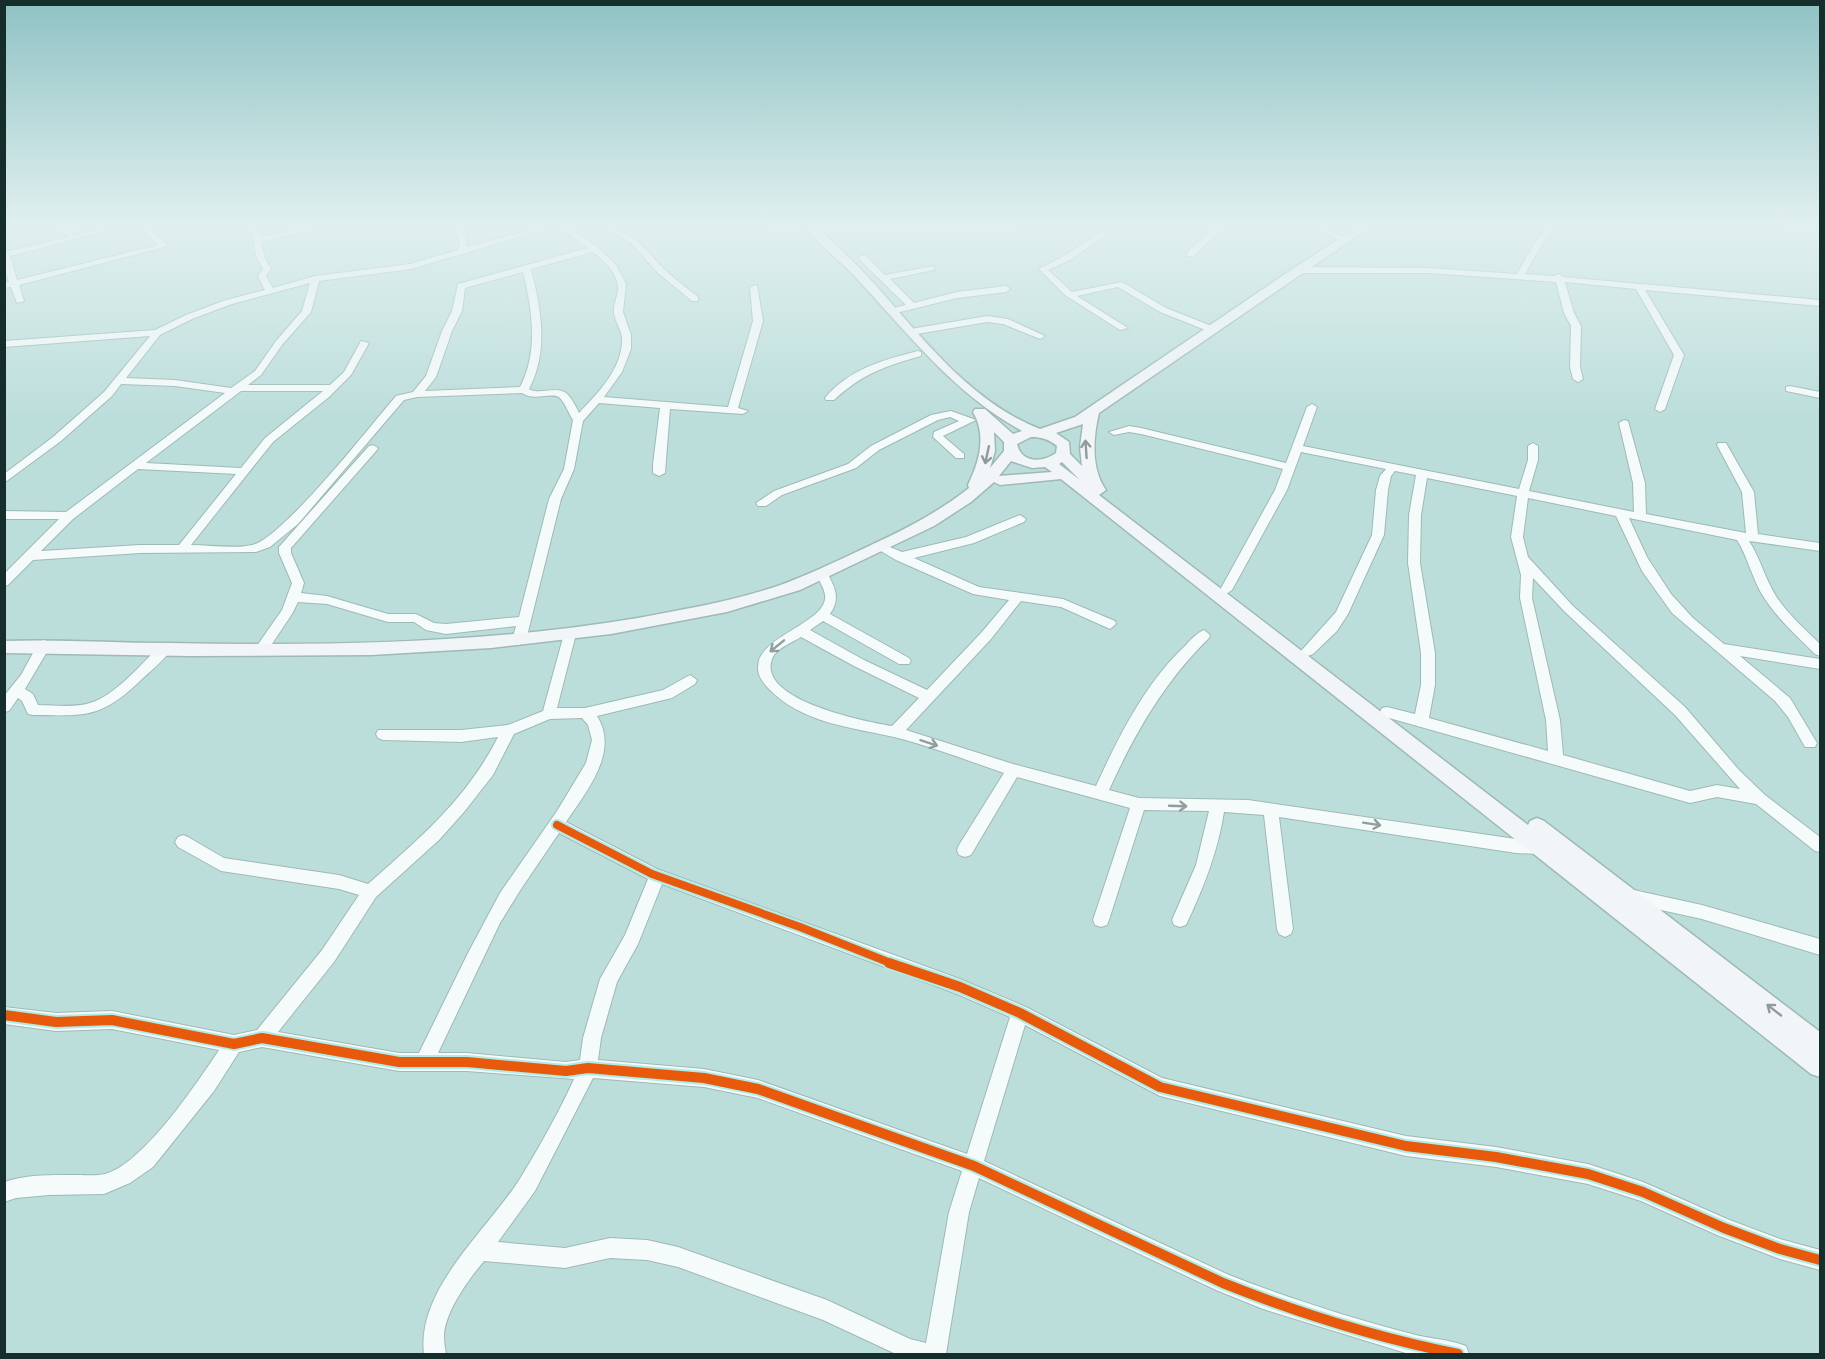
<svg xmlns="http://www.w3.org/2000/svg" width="1825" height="1359" viewBox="0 0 1825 1359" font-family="'Libre Baskerville',serif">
  <rect width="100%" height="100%" fill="#bcdedb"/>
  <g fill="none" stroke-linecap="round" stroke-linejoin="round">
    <defs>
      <path id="minor" d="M58,227h9l8,8 32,-8h14l-111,29 7,24 141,-35 -18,-18h9l19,19 -149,39 5,16 -7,2 -6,-16 -7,1v-5l5,-1 -5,-15v-15l64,-15z
        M248,227h8l5,10 47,-10h15l-61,15 2,14 7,13 -5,7 7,12 42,-12 95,-12 48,-14 2,-4 -4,-13 1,-6h8l2,20 73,-20h13l-142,42 -92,12 -8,31 -29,33 -21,30 -13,10h82l14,-13 17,-31 8,2 -18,32 -22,22 -56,45 -82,103c19,0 42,4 61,0 30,-6 120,-121 144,-149l17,-4 13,-16 16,-45 10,-20 6,-27 130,-36 -29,-21h10l31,22 16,16 10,19 -3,28 8,23v14l-9,23 -18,25 124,10 25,-86 -3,-34 7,-2 6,36 -25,87 10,3 -5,3 -73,-5 -5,64 -6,3 -6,-3v-9l7,-56 -61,-5 -16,18 -9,48 -13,30 -35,141 -7,5 -7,-5 4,-14 -70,8 -20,-4 -12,-8h-26l-61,-18 -29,-2 -6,12 -26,39h-10l-2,-3 28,-40 10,-27 -13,-30v-6l90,-101 4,-1 5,3 -1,2 -86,98v5l13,30 -3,10 26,3 61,18h28l18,9 12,1 73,-7 30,-118 15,-30 9,-49c-4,-6 -8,-17 -13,-22 -7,-7 -26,4 -38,-5l-105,4 -13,3 -106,124 -28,23 -14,5 -116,1 -107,7 -25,25 -4,1v-12l55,-55h-55v-8l62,1 159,-119 -50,-7 -54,-2 -9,12 -51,45 -57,42v-9l49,-37 51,-45 46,-56 -146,11v-6l151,-11 31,-15 40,-15 39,-10 -7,-14 5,-7 -7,-13 -3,-20zM593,252c11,9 26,22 25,38 -1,8 -5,15 -4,23 1,9 8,17 8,26 1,30 -26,56 -43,74 -3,-6 -6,-13 -11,-18 -10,-11 -27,1 -39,-6 20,-38 12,-80 2,-120zM523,272c9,37 16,79 -3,115l-95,4 11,-14 16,-46 10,-20 3,-23zM310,283l-8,28 -26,30 -21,30 -24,17 -56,-8 -49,-2 34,-43 32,-16 40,-15zM241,391h82l-58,47 -24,30 -95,-5zM138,469l98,5 -57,71h-39l-99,6 32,-32z
        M602,227c30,0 44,25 63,43 11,10 22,18 33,27v4h-6l-34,-28 -27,-30z
        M1215,227h9l-31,29h-6v-4z
        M1313,227h10l26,13 -7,2z
        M1548,227h9l-11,10 -21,37 30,2 4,-2 4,3 257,23v6l-175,-16 39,65 -19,54 -5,3 -5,-3 19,-54 -38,-66 -71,-7 9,31 7,13 -1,41 3,12 -5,3 -5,-3 -3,-12 1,-41 -7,-13 -8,-31 -127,-9h-131l-4,-3 4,-3 131,1 88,6 18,-32z
        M1102,231l7,2 -39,27 -22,10 24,22 50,-10 44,26 48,19v4h-6l-48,-19 -42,-25 -41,9 51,32 -8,2 -55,-35 -26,-26 25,-13z
        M860,256h6l19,19 49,-9v4l-44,9 24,24 43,-11 49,-6 4,3 -4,3 -49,6 -65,16 -3,-1v-4l17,-4 -46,-45z
        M987,316l21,3 37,17 -5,3 -37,-15 -16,-2 -76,13 -5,-3 5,-3z
        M918,351l3,1v4c-36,10 -59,18 -87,44h-8l-1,-2c24,-29 58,-38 93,-47z
        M1790,386l30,6v6l-34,-7v-4z
        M1312,404l5,3 -14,39 216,43 9,-29v-14l5,-3 5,3v14l-9,31 105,21 -1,-29 -14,-60 5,-3 4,1 17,62 1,31 100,19 -4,-41 -25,-47 1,-2h8l28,49 4,42 62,9v8l-71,-10c10,15 14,31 22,46 11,23 32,40 49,57v12l-5,-2c-19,-19 -41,-38 -55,-63 -9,-17 -13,-35 -23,-51l-108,-22 18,39 24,37 22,24 31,26 96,15v10l-80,-13 50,42 27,45 -2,4h-10l-17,-30 -13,-16 -103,-88 -30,-42 -26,-55 -88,-18 -5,39 5,20 45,49 112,101 54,63 26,25 55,42v15l-5,-1 -59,-47 -39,-7 -27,6 -308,-87 -2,-4 2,-4 5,-1 28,7 6,-29v-32l-13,-90 1,-48 7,-40 -21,-4 -4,5 -3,14 -4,45 -36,79 -11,17 -24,23 -5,2 -7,-5 35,-39 36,-77 4,-45 4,-14 6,-7 -85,-17 -14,38 -55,100 -6,4 -6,-4 55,-100 8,-21 -142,-35 -12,-2 -15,3 -5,-3 20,-6 12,2 145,35 21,-56zM1427,478l90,18 -6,41 10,38 -1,23 26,122 2,31 -119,-33 6,-33v-32l-15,-90 1,-48zM1533,578l32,34 110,103 65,74 -23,-4 -27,6 -127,-36 -3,-35 -28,-122z
        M951,411l25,9 -33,16 21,18v4h-8l-23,-21 1,-5 25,-11 -9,-4 -12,3 -59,30 -23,18 -74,27 -16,11h-8l-2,-3 18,-12 74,-27 23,-18 60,-31z
        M1020,515l6,4 -2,3 -50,21 -60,15 65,29 84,12 52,22 1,3 -6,5 -49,-22 -40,-6 -30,38 -85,91 107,34 83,22c23,-50 49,-103 90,-141 5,-6 11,-12 18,-15l6,5 -1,3c-45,44 -74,95 -100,152l30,8 109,2 268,39 29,3 3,5 -3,5 -5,2 -24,-1 -237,-36 14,112 -2,5 -6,3 -6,-3 -2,-5 -13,-114 -40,-3c-6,40 -21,77 -38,113l-6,2 -6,-2 -2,-5 24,-55 13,-54 -65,-1 -35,110 -2,5 -6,2 -6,-2 -2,-5 37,-112 -113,-31 -46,78 -6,2 -6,-2 -2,-5 2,-5 45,-72c-36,-12 -73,-27 -110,-36 -44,-10 -93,-14 -126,-49 -8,-9 -12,-15 -9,-28 9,-26 70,-40 66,-65 -1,-7 -6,-15 -9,-21l6,-4 4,1c9,16 15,27 4,43l79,44 2,3 -2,3h-10l-76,-43 -13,9 54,30 63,30 54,-57 28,-33 -36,-6 -77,-34 -22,-13 6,-4 22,9 64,-15zM801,637l53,29 65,32 -27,28c-25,-4 -143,-27 -118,-71 6,-8 19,-13 27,-18z
        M570,629l6,5 -19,74h28l78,-18 27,-15 7,5 -2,4 -23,14 -75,18c23,36 -11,76 -31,106l91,47 303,110 66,28 136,71 244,58 90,11 92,17 55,18 84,37 53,20 40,11v20l-40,-11 -63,-24 -76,-34 -53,-17 -92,-17 -90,-11 -246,-60 -135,-71 -41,136 245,114c59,23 121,43 183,59 18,5 37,5 54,12l3,8h-60l-146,-45 -47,-19 -237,-112 -10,34 -23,142h-50l-73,-34 -145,-53 -31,-7 -37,-2 -45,10 -81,-7c-15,18 -39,50 -40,75 0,6 1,12 2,18h-22c-8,-66 65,-125 97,-177 19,-31 38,-65 53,-98l-107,-8h-68l-137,-24 -23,5 -25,39 -61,76 -23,16 -26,11 -55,1 -33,3 -12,4v-20c24,-8 49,-7 74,-7 8,0 19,1 27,-1 38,-10 92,-91 114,-124l-107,-21 -56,2 -52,-7v-17l52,6 56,-2 122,24 23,-5 65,-80 37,-55 -20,-6 -118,-18 -43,-24 -3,-5 3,-5 5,-2 5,2 36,21 115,17 29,9c52,-46 98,-84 130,-147l-37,5 -78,-2 -5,-2 -2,-4 2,-4h83l47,-5 35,-14 21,-77zM582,718l6,7 4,15 -6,23 -29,48 -57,82 -32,60 -49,100h-20l-121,-21 56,-70 42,-65 63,-57 25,-28 29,-37 21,-41 36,-15zM559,833l89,46 -23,56 -25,44 -17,59 -3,22 -14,2 -99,-9h-29l62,-130 21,-34zM662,884l295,110 53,23 -43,137 -209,-74 -54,-11 -106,-9 3,-22 16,-56 21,-38zM593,1078l111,9 54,11 204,73 -13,41 -23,131 -16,-4 -83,-39 -149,-53 -31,-7 -37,-2 -45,10 -67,-6 37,-51z
        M44,640l7,5 -26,44 8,5 5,11c17,0 36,3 52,-2 25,-7 52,-40 70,-57l5,-2 7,5c-8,11 -20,21 -30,30 -40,39 -55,37 -109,36l-5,-1 -6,-13 -4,-3 -9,13 -5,1v-16l17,-21 18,-33z
        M1629,889l73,16 118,34v16l-118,-36 -73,-16 -6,-2 -2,-5 2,-5z"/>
      <path id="secondary" d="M805,227h11c19,16 36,33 53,51 50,55 99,123 171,151l35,-12 219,-149 64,-41h12l-271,186c-6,25 -8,56 7,77l-7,5 429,330 2,-4 7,-3 7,3 276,211v45l-9,-3 -750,-595 -61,6 -6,-3 -23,20 -37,24 -134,64 -73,22 -116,22 -120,14 -120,7 -181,1 -186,-3v-12c56,-2 110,2 165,2 156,3 314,1 469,-25 42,-8 86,-15 127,-28 30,-9 59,-23 87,-36 41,-19 82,-38 117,-66l-1,-3c11,-23 19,-49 5,-73l2,-3h10l28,25 9,-3c-67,-37 -111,-94 -162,-149 -17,-19 -39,-35 -55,-55zM1083,424l-3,23 2,19 -12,-12 -1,-12 -13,-9zM994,432l10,10v9l-14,17 5,-17zM1031,437c10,0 18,2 26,9l-1,7c-14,10 -35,10 -39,-9zM1011,461l21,7 13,-1 7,5 -53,4zM1062,462l18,18 -21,-16z"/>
    </defs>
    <use href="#minor" stroke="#9eb9b6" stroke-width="2"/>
    <use href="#secondary" stroke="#9eb9b6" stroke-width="3"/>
    <use href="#minor" fill="#f5fafa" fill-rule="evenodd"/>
    <use href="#secondary" fill="#f2f5f7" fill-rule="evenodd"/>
    <defs>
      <path id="cycleway-far1" d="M557,825l95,49 148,53 93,37"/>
      <path id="cycleway" d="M889,963l71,24 60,26 140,74 246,59 90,11 92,17 55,18 81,36 56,21 40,11
        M4,1015l52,7 56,-2 122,24 28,-6 137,24h68l99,9 22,-3 116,10 54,11 216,77 249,117c75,30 155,55 235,71"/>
    </defs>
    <use href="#cycleway-far1" stroke="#aeece7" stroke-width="12"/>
    <use href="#cycleway" stroke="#aeece7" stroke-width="14"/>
    <use href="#cycleway-far1" stroke="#e8590c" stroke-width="8"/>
    <use href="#cycleway" stroke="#e8590c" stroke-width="10"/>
  </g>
  <defs><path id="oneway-shaft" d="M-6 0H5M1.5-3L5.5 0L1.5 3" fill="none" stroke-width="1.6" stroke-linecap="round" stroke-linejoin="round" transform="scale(1.5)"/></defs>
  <g stroke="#8f9b9c">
    <use href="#oneway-shaft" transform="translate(1086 449) rotate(-94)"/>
    <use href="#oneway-shaft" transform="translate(987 455) rotate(102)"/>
    <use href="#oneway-shaft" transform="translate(1774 1010) rotate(-142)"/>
  </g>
  <g stroke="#909e9d">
    <use href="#oneway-shaft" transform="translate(777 646) rotate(141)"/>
    <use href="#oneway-shaft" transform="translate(929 743) rotate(18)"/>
    <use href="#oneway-shaft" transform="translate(1178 806) rotate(2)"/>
    <use href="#oneway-shaft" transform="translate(1372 824) rotate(9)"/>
  </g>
  <linearGradient id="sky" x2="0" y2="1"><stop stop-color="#8fc2c4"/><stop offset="0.54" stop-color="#e1f0ef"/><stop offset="1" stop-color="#e1f0ef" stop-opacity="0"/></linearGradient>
  <rect width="1825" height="417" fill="url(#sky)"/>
  <rect width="1825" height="1359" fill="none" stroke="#152e2c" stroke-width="12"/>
</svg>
